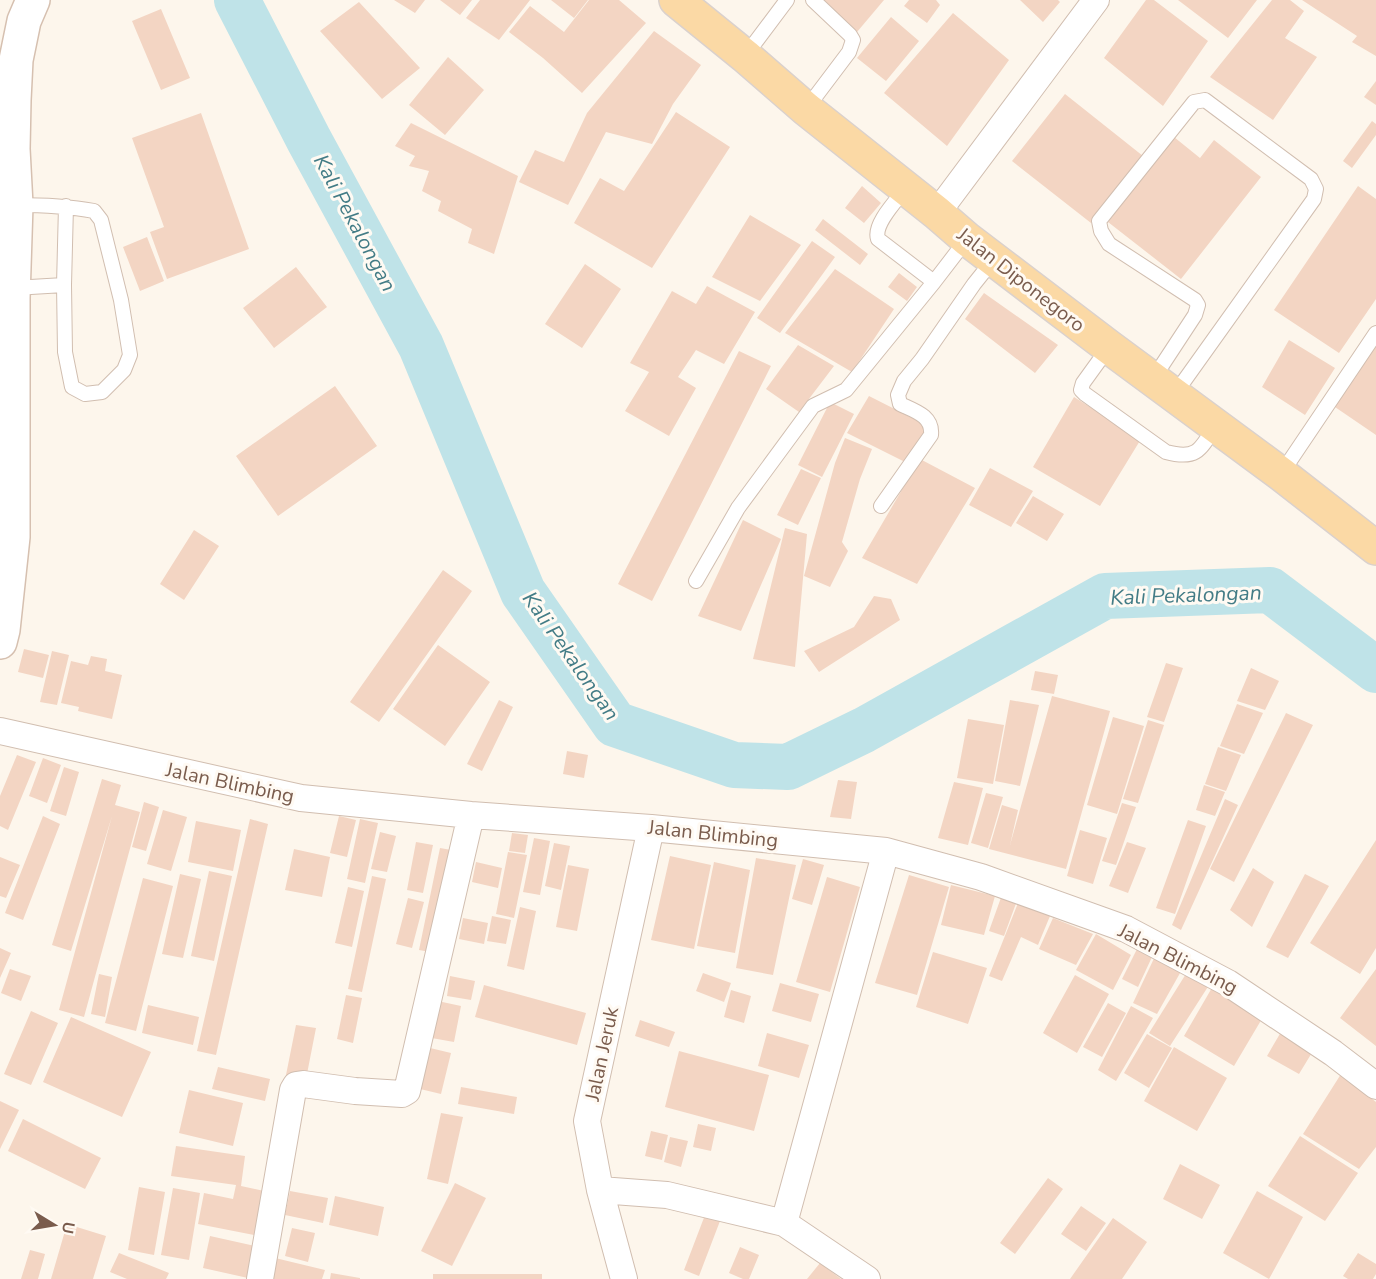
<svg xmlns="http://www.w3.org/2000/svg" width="1376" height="1279" viewBox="0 0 1376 1279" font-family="'Nunito Sans',sans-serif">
  <rect width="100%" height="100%" fill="#fdf6ec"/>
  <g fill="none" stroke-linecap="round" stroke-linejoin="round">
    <path stroke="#bfe3e8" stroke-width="46" d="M237,0l72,140 112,206 102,246 92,132 119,41 54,2 76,-37 241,-134 165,-6 106,80"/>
  </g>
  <path fill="#f3d5c3" d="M394,0h31l-10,13z
    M440,0h32l-12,15z
    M480,0h50l-31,40 -33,-22z
    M551,0h37l-14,18z
    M589,0h30l27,23 -64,70 -39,-35 -34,-26 21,-26 34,26z
    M820,0h64l-27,32z
    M909,0h27l4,5 -13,18 -23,-17z
    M1020,0h38l2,2 -17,20z
    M1146,0h8l54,41 -45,65 -59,-48z
    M1178,0h79l-29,38z
    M1272,0h18l14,11 -19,27 32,19 -44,63 -63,-43z
    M1302,0h74v56l-24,-14 5,-6z
    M359,2l61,66 -38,31 -62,-68z
    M161,9l29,69 -29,12 -29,-69z
    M953,13l56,47 -62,86 -63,-53z
    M891,17l28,24 -33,40 -29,-23z
    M654,31l47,34 -28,39 -21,40 -46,-12 -38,73 -49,-23 16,-32 29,12 23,-49z
    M448,57l36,33 -39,45 -36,-30z
    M1376,81v24l-12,-8z
    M1065,94l78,62 -52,67 -79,-62z
    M676,112l54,35 -78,121 -78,-45 26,-45 24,13z
    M201,113l48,136 -82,30 -17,-47 14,-5 -32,-89z
    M1372,121l4,3v11l-24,33 -9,-7z
    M411,123l107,53 -24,78 -26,-11 4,-14 -34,-18 3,-10 -19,-10 7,-20 -20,-5 6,-10 -20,-10z
    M1174,137l26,21 14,-18 47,37 -80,102 -73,-57z
    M862,186l19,17 -17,20 -19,-15z
    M1358,186l18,13v100l-37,54 -65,-43z
    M750,215l51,30 -41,56 -48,-24z
    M823,219l45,35 -8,11 -45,-35z
    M147,237l17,44 -24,10 -17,-44z
    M812,241l23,16 -55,76 -23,-15z
    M585,264l36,25 -39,59 -37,-24z
    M296,267l31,40 -53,41 -31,-40z
    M835,269l59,40 -42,63 -67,-39z
    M899,273l18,14 -10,14 -19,-14z
    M707,286l48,26 -31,52 -28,-14 -18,27 18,11 -27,48 -44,-25 24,-39 -19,-9 42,-72 24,13z
    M984,293l74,52 -23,28 -70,-54z
    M1289,340l46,28 -30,47 -43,-28z
    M1376,343v92l-44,-30z
    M798,345l36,21 -35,46 -33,-23z
    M739,351l32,15 -119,235 -34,-17z
    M335,386l42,60 -99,70 -42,-60z
    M869,396l61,31 -21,37 -62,-31z
    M1074,397l67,42 -41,67 -67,-39z
    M830,402l24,12 -32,63 -24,-12z
    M845,438l27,11 -12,30 -18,63 6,9 -18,36 -26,-11 31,-113z
    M920,459l55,29 -58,96 -55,-26z
    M990,468l43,23 -22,36 -42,-22z
    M801,469l20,9 -23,47 -21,-10z
    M1033,496l31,18 -17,27 -31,-18z
    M743,520l38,19 -40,92 -43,-15z
    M785,528l22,6 -12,133 -42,-8z
    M194,530l25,16 -35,54 -24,-16z
    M443,570l29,21 -93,131 -29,-20z
    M874,596l17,3 9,21 -81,52 -15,-21 50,-24z
    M438,645l52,37 -45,64 -52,-37z
    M24,649l25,6 -6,23 -25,-6z
    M52,651l17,4 -12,50 -17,-3z
    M91,656l16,3 -2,12 17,4 -10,44 -34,-8 1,-4 -18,-4 10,-42 17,4z
    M1166,663l17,5 -19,54 -17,-5z
    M1251,668l28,13 -14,29 -28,-9z
    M1035,671l23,4 -4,19 -23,-4z
    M1052,696l58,15 -44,158 -77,-20 13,-44 16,5 -8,35z
    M499,700l14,7 -31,64 -15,-7z
    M1010,700l29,5 -19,81 -25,-5z
    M1237,704l26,9 -19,41 -24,-8z
    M1286,713l27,12 -79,157 -24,-13z
    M1113,717l31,9 -27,88 -30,-9z
    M968,719l36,6 -11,59 -36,-6z
    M1148,720l16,5 -26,78 -15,-4z
    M1218,747l23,8 -15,36 -21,-7z
    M567,751l21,4 -4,23 -21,-4z
    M17,755l19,7 -28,68 -8,-4v-30z
    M43,758l18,7 -14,38 -18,-7z
    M64,767l15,5 -13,44 -16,-5z
    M102,779l19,6 -6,20 25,7 -56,205 -25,-7 53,-194 -41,135 -19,-6z
    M838,780l19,2 -6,37 -21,-2z
    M954,782l29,6 -15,57 -30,-7z
    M1204,785l21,7 -10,24 -19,-6z
    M986,793l17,4 -15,51 -17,-5z
    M1225,799l13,6 -57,125 -9,-5z
    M144,802l15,5 -13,44 -14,-4z
    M1122,803l14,4 -20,58 -14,-4z
    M163,810l24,7 -16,54 -24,-7z
    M43,816l17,8 -37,96 -18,-7z
    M339,816l17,4 -9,37 -17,-4z
    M250,819l18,5 -52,231 -19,-4z
    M360,819l18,4 -13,60 -18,-4z
    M1188,820l18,6 -31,88 -19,-6z
    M196,821l45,9 -8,41 -45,-9z
    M1080,830l27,8 -14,46 -26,-8z
    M380,832l16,4 -9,36 -16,-3z
    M512,833l16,2 -3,18 -16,-2z
    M534,838l16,3 -10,54 -17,-3z
    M1376,840v108l-16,26 -50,-31z
    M416,842l17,3 -10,48 -16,-3z
    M1127,842l19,6 -18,45 -19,-7z
    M554,843l16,3 -9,44 -16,-4z
    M440,848l17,3 -21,102 -17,-3z
    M294,849l36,8 -8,40 -37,-7z
    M508,852l19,3 -13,63 -18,-4z
    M670,856l41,9 -17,84 -43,-9z
    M0,857l20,8 -14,33 -6,-2z
    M756,858l40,7 -23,110 -37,-7z
    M803,859l21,6 -12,40 -20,-6z
    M476,862l26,6 -4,20 -26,-6z
    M714,862l36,8 -15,83 -38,-7z
    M568,865l21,4 -12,62 -21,-4z
    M1253,868l21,14 -22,45 -22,-17z
    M209,871l23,5 -18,85 -23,-5z
    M180,874l21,5 -18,79 -21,-4z
    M1305,874l24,12 -41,72 -22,-11z
    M909,875l40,12 -32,108 -42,-12z
    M372,876l14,3 -24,113 -14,-3z
    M827,877l33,10 -30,105 -34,-10z
    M143,878l30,8 -37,145 -31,-8z
    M951,885l44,11 -11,39 -43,-10z
    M348,887l16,4 -12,56 -17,-4z
    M1003,892l15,6 -14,38 -15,-5z
    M408,898l16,4 -12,46 -16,-4z
    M1018,903l32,13 -12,29 -17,-8 -19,44 -13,-5z
    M520,907l16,4 -12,59 -17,-4z
    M492,916l19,4 -5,24 -19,-3z
    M463,918l25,5 -4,21 -25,-5z
    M1053,918l40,16 -17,31 -37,-16z
    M1096,934l35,21 -18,35 -37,-20z
    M0,948l11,5 -11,25z
    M1137,949l15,8 -14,30 -16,-8z
    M933,952l54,16 -19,56 -52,-17z
    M1157,952l27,14 -27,48 -24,-11z
    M10,969l21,7 -10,25 -20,-8z
    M1189,969l22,13 -41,64 -21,-13z
    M1376,969v77l-36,-28z
    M703,973l28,10 -7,19 -28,-11z
    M99,974l13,3 -7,40 -14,-3z
    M1075,975l34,19 -32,59 -34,-20z
    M450,976l25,5 -4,19 -24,-4z
    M780,983l39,11 -8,28 -39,-11z
    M484,985l102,28 -9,32 -102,-28z
    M1213,986l50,31 -29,49 -50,-30z
    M731,990l20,6 -7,27 -20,-6z
    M346,995l16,3 -9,45 -16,-4z
    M433,1000l28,6 -7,36 -28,-5z
    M1108,1003l18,10 -24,44 -19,-10z
    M148,1005l51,12 -6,28 -51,-12z
    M1131,1006l22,12 -37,63 -18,-11z
    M31,1011l27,12 -27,62 -27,-11z
    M71,1017l80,35 -29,65 -79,-35z
    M640,1020l35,12 -6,15 -34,-11z
    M296,1025l20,3 -10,51 -20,-4z
    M1281,1032l32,19 -14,23 -32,-18z
    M767,1033l42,12 -10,33 -41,-12z
    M1147,1034l25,14 -23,40 -25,-15z
    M426,1047l25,6 -10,41 -25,-6z
    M1174,1047l53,31 -30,53 -53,-30z
    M679,1051l90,24 -15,56 -89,-24z
    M218,1067l52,12 -5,22 -53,-12z
    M1341,1074l35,28v45l-17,22 -56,-35z
    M461,1087l56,10 -3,17 -56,-10z
    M189,1090l54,13 -10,43 -54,-13z
    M0,1101l19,9 -19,39z
    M441,1113l22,4 -15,67 -21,-5z
    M23,1119l78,39 -16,31 -77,-38z
    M698,1124l18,4 -5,23 -18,-4z
    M651,1131l17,4 -6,25 -17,-4z
    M1300,1136l58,37 -33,48 -57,-35z
    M670,1137l18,4 -7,26 -17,-5z
    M176,1146l69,10 -4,30 23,5 -10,44 -56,-11 6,-31 29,6 3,-14 -65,-9z
    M1180,1164l40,21 -18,34 -39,-20z
    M1048,1178l15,11 -48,65 -15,-11z
    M455,1183l31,15 -34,68 -31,-15z
    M139,1187l26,5 -11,63 -26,-5z
    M173,1188l27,5 -11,67 -28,-5z
    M290,1191l38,7 -5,25 -38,-8z
    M1257,1191l46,26 -34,62 -46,-26z
    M335,1196l49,11 -6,29 -49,-11z
    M1081,1206l25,17 -20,28 -25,-17z
    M705,1215l15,6 -21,55 -15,-6z
    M1113,1218l34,24 -25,37h-52z
    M67,1224l39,12 -13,43h-42z
    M292,1228l23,5 -7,29 -23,-6z
    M210,1236l45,10 -7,32 -45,-10z
    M740,1247l19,8 -10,24h-6l-14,-6z
    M30,1250l15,4 -7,25h-17z
    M119,1253l50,20 -3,6h-39l-17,-7z
    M1358,1253l18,11v10l-3,5h-25l-5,-3z
    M271,1257l54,13 -3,9h-56z
    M820,1263l21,16h-34z
    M331,1273l29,5v1h-30z
    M433,1274h109v5h-109z"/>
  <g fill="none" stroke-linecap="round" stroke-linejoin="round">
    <defs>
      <path id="service" d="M745,56l42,-56
        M806,109l43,-57 4,-12 -3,-5 -37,-35
        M906,188c-9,12 -33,36 -28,51l56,43
        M16,205c27,0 51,1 78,6l7,9 20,80 9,55 -6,15 -22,22 -17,2 -13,-7 -7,-35 -1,-67 2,-79
        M14,288l50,-3
        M1109,347l-26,36 -2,7 4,4 81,58c30,8 34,-1 49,-26
        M1153,379l42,-64 3,-10 -3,-5 -86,-56 -8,-13 -2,-10 95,-119 11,-2 106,79 5,10 -2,10 -140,196
        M1281,474l95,-141
        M881,506l50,-71c2,-19 -16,-24 -31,-31l-2,-9 6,-14 18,-22 52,-75 20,-25
        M696,581l42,-73 75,-102 33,-16 88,-108 33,-43"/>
      <path id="minor" d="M937,213l159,-213
        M0,731l301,67 170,17 180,13 235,23 95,26 145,52 102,54 105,70 43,33
        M600,1190l67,5 117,28 83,56
        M784,1223l102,-372
        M260,1279l33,-189 3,-5 7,-1 52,7 47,3 5,-3 64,-276
        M624,1279l-24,-89 -13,-69 64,-293"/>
      <path id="secondary" d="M0,642l3,-12 10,-93v-239l3,-93 -3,-56 1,-49 2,-40 8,-39 9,-21"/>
      <path id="primary" d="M676,0l69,56 61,53 131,104 30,26 142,108 172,127 95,74"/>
    </defs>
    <use href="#service" stroke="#d1beb0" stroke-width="16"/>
    <use href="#minor" stroke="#d1beb0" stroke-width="28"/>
    <use href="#secondary" stroke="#d6c0b0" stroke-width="36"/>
    <use href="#primary" stroke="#dad1cd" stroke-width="36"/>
    <use href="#service" stroke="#fff" stroke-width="14"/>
    <use href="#minor" stroke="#fff" stroke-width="26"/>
    <use href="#secondary" stroke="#fff" stroke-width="33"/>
    <use href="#primary" stroke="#fbd9a5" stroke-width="33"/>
  </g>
  <g text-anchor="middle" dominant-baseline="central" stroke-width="6" stroke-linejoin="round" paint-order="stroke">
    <g font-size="20" fill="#7a5c4d" stroke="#fffaf3">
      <text transform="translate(1021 280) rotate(38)">Jalan Diponegoro</text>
      <text transform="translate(230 783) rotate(12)">Jalan Blimbing</text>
      <text transform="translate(713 834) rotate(6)">Jalan Blimbing</text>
      <text transform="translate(1178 959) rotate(27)">Jalan Blimbing</text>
      <text transform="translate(602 1054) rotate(-78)">Jalan Jeruk</text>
    </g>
    <g font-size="21" font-style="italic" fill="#437c86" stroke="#fffaf3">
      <text transform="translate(355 223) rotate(62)">Kali Pekalongan</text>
      <text transform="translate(1186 595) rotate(-2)">Kali Pekalongan</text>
      <text transform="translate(571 656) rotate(55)">Kali Pekalongan</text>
    </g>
  </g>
  <g transform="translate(54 1225) rotate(101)" stroke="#fffaf3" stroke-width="4.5" paint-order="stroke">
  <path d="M0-4.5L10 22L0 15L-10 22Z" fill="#7a5c4d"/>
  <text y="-9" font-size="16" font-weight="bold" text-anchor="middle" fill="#7a5c4d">U</text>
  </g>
</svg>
